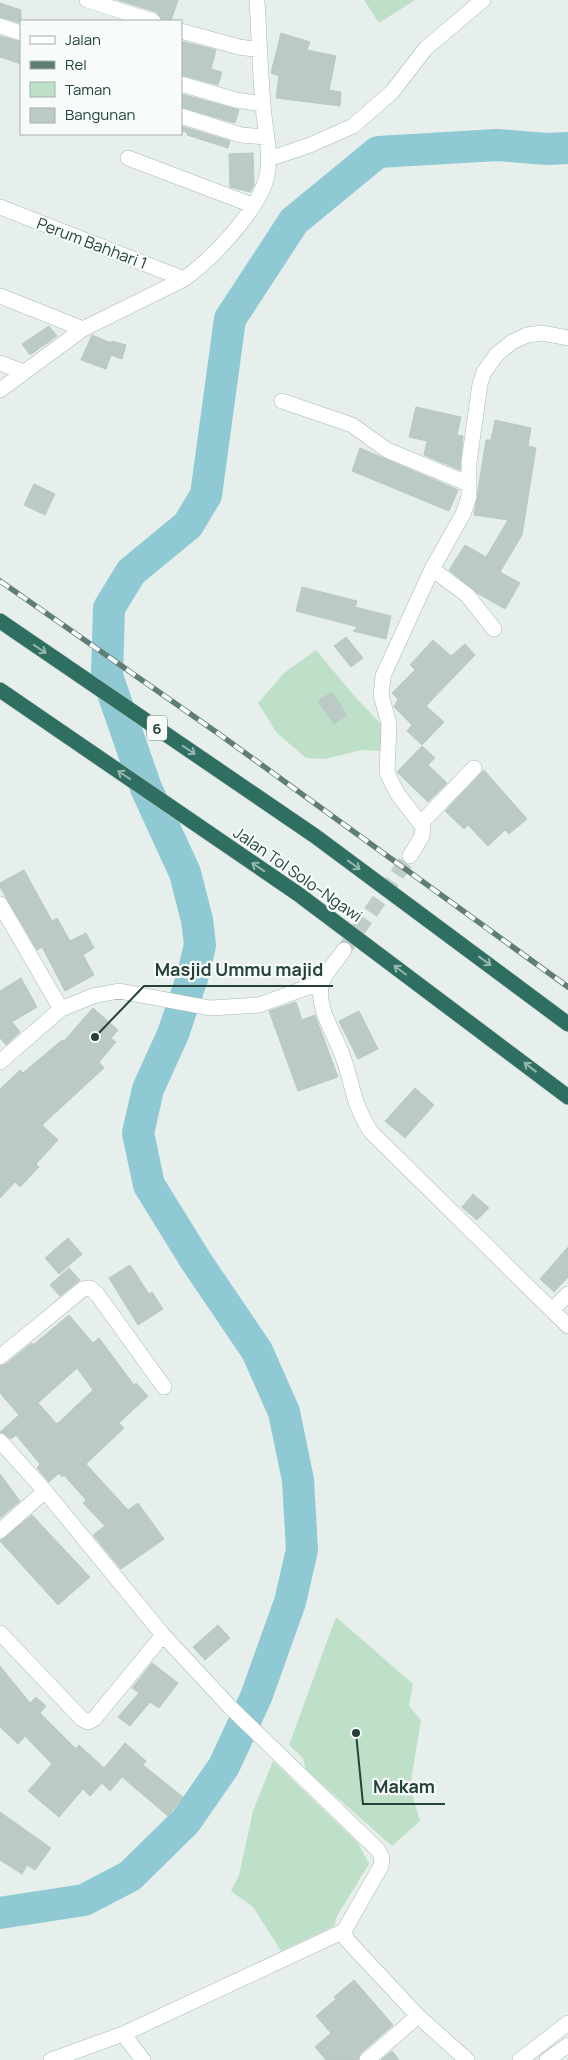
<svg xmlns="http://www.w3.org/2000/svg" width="568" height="2060" viewBox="0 0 568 2060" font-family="Manrope,sans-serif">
  <rect width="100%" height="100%" fill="#e6efeb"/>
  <path fill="#bfe0c8" d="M364,0h51l-36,23z
    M316,650l41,49 25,26 -1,26 -19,-1 -37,9 -19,-1 -29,-25 -19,-30 26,-30z
    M336,1617l77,67 -4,22 12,14 -11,67 10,34 -28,25 -86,-76 -3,-12 -14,-13z
    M273,1761l85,82 11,21 -32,52 -3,10 -53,25 -28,-44 -22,-16 8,-16 14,-64z"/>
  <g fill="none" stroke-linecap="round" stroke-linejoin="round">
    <path stroke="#8ec9d4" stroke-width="32" d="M0,1913l84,-13 46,-24 56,-55 38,-55 32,-69 34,-95 12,-52 -4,-70 -14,-68 -27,-61 -61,-90 -47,-76 -11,-52 10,-44 25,-55 20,-59 7,-30 -3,-25 -12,-47 -39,-85 -39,-112 2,-68 22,-36 57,-47 18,-30 24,-176 64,-98 84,-69 119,-7 50,4 21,-1"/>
  </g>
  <path fill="#bbcac4" stroke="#b8c9c2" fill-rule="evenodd" d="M118,0h60l-7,21 -9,-1 -6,-8z
    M0,3l21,7v13l-21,-6z
    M281,33l29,9 -3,8 29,6 -7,34 12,2 -1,14 -64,-8 3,-22 -8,-3z
    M0,36l21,6v22l-21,-7z
    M181,41l35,9 -5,19 11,3 -4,13 -37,-10z
    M181,94l58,16 -4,13 -54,-16z
    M181,126l49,15 -2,7 -41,-13 1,-2 -7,-3z
    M253,153l1,32 -4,7 -20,-5 -1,-33z
    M49,326l8,10 -27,19 -8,-11z
    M92,335l19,8 1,-2 14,4 -4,14 -11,-4 -5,14 -25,-9z
    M416,407l45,10 -4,18 6,1 -3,34 -36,-15 3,-14 -18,-4z
    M495,420l36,8 -3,18 8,2 -14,87 -22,37 20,11 -15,26 -28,-16 -28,-23 16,-25 21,12 22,-37 -34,-5 12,-75h5z
    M360,448l98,42 -9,21 -97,-40z
    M34,484l21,10 -10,21 -21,-10z
    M302,587l55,14 -2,6 36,9 -5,23 -33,-8 5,-4 -62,-16z
    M346,637l17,21 -12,9 -17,-21z
    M433,640l18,16 14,-12 10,11 -49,51 18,16 -22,23 -15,-14 5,-6 -18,-18 4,-8 -6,-6 23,-23 -5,-5z
    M332,692l15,23 -13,9 -16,-23z
    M422,746l13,12 -7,7 19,18 -19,19 -31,-30z
    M484,770l43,49 -18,15 -4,-4 -17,16 -20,-21 -4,4 -19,-18z
    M24,870l28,51 5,-3 13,23 16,-8 8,15 -11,7 11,20 -29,16 -23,-44 -5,3 -37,-63v-4z
    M21,978l16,29 -25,15 8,10 -14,13 -6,-7v-47z
    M296,1002l6,18 13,-5 23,62 -40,14 -29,-80z
    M93,1008l25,22 -7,8 5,4 -17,20 5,6 -62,57 16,15 -22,24 3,3 -19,20 -5,-5 -15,16v-109l20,-19 3,3 39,-33 2,1z
    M359,1011l19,38 -20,10 -19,-38z
    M415,1088l19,17 -29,33 -20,-17z
    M473,1194l16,14 -12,12 -15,-13z
    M68,1238l14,16 -23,20 -14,-16z
    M568,1247v30l-14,15 -14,-13z
    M130,1265l19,29 3,-2 11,17 -25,16 -29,-47z
    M69,1268l11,12 -20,16 -10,-11z
    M69,1315l24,28 6,-5 35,47 2,-2 12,13 -29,27 5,5 -38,36 42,46 10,-7 26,36 -43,30 -28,-34 12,-9 -22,-23 3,-3 -22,-25 -2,2 -3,-4 -10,9 -12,-14 3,-4 -24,-29 -5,4 -11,-7 19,-17 -19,-22v-27l6,-2 26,-21 1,2zM77,1368l16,22 -36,34 -19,-21z
    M0,1474l20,27 -20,17z
    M32,1515l58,62 -32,28 -58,-64z
    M218,1625l12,13 -25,22 -12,-13z
    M152,1663l26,20 -19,25 -9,-6 -20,24 -12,-9 21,-24 -7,-5z
    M0,1666l30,37 6,-6 10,9 -6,7 36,36 3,-4 25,23 21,-25 21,18 -3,4 40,32 -15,19 -46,-39 -12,14 -8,-8 -12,13 -7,-7 -24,28 -31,-26 24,-27 -27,-28 -7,8 -18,-17z
    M0,1812l51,36 -16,22 -8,-5 -5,9 -22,-14z
    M354,1980l39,45 -32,28 -3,7h-32l-11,-13 16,-14 -15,-17 20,-17 -2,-2z
    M392,2051l7,9h-18z"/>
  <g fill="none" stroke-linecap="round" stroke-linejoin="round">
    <path stroke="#bfccc8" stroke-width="15" stroke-dasharray="15 8" stroke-linecap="butt" d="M344,950l66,-94"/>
    <defs>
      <path id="minor" d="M87,0l66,21
        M0,26l21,7
        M181,31l58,16 21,3
        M181,84l55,16 27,4
        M181,116l60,19 25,2
        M128,158l124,47
        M269,159l41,-14 43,-19 39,-34 34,-44 57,-48
        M0,207l184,72
        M0,296l83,33
        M0,363l24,9
        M0,390l83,-61 101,-50c28,-20 75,-69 83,-103 5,-23 -3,-49 -4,-72 -3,-35 -4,-70 -6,-104
        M282,401l70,24 35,25 82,34
        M432,569l35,26 27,34
        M421,823l53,-55
        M410,856l12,-20 1,-9 -26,-34 -10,-20 2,-49 -8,-29 2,-19 49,-107 31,-55 6,-17v-35l11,-78 4,-12 13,-18 15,-12 15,-7 15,-2 26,5
        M0,904l61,105
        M344,950c-6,10 -21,24 -23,35 -4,26 14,48 22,72 11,31 9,45 28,75l197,194
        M0,1062l61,-53 32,-13 26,-5 91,17 49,-3 63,-23
        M552,1310l16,-16
        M0,1357l83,-68 7,-1 7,6 67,93
        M0,1441l45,50 118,144 67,72 148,143 4,8 -1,8 -37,65 3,9 71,76
        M0,1531l45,-40
        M0,1633l82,86 6,3 6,-3 69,-84
        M123,2034l20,26
        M51,2060l72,-26 221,-103
        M367,2060l51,-44 49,44
        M520,2060l48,-37
        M547,2060l21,-15"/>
      <path id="motorway" d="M0,621l315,215 253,188
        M0,690l298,204 270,203"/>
    </defs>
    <use href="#minor" stroke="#a8b8b2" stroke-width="16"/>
    <use href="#motorway" stroke="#c2cac8" stroke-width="16"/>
    <use href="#minor" stroke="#fff" stroke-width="15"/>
    <use href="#motorway" stroke="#2f6f62" stroke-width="15"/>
    <defs>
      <path id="rail" d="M0,581l219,153 349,253"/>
    </defs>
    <use href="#rail" stroke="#5f7d75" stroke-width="5.5"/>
    <use href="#rail" stroke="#f7fbf9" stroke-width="4" stroke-dasharray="11" stroke-linecap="butt"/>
  </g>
  <defs><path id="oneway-shaft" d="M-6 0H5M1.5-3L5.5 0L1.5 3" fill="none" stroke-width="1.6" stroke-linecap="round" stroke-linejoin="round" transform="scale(1.25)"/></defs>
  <g stroke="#93b5ae">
    <use href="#oneway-shaft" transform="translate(40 649) rotate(34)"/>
    <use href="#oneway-shaft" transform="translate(189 750) rotate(34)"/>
    <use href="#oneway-shaft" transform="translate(124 775) rotate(-146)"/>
    <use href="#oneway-shaft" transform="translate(354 865) rotate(36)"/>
    <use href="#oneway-shaft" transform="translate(258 867) rotate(-146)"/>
    <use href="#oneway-shaft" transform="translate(485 961) rotate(36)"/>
    <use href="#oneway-shaft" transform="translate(400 970) rotate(-143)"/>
    <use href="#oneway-shaft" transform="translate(530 1067) rotate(-142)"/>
  </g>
  <g text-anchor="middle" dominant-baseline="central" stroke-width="4.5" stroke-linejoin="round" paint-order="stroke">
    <rect fill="#f7fbf9" stroke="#637a73" stroke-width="1" x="147" y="715.5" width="20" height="25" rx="4"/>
    <g font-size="15" font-weight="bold" fill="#24423a">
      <text x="157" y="728">6</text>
    </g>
    <g font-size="16" fill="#24423a" stroke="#f7fbf9">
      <text transform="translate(92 243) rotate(21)">Perum Bahhari 1</text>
      <text transform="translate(298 874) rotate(35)">Jalan Tol Solo–Ngawi</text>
    </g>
  </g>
  <path fill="none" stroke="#24423a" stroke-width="2" d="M95 1037L144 986H333M356 1733L363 1804H445"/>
  <g fill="#24423a" stroke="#f7fbf9" stroke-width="2">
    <circle cx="95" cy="1037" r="5"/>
    <circle cx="356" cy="1733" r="5"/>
  </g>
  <g font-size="18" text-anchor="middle" font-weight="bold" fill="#24423a" stroke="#f7fbf9" stroke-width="4.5" stroke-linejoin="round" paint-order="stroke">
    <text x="239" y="976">Masjid Ummu majid</text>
    <text x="404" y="1793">Makam</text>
  </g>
  <rect x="20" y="20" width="162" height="115" fill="#f7fbf9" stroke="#a3b1ad"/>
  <rect x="30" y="36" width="25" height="8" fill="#ffffff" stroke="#a3b1ad"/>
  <text x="65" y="45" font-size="15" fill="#24423a">Jalan</text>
  <rect x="30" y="61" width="25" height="8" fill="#5f7d75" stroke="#a3b1ad"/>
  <text x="65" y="70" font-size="15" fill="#24423a">Rel</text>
  <rect x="30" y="82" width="25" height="15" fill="#bfe0c8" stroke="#a3b1ad"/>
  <text x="65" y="95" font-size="15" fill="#24423a">Taman</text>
  <rect x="30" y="108" width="25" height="15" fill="#bbcac4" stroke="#a3b1ad"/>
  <text x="65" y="120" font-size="15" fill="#24423a">Bangunan</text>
</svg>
